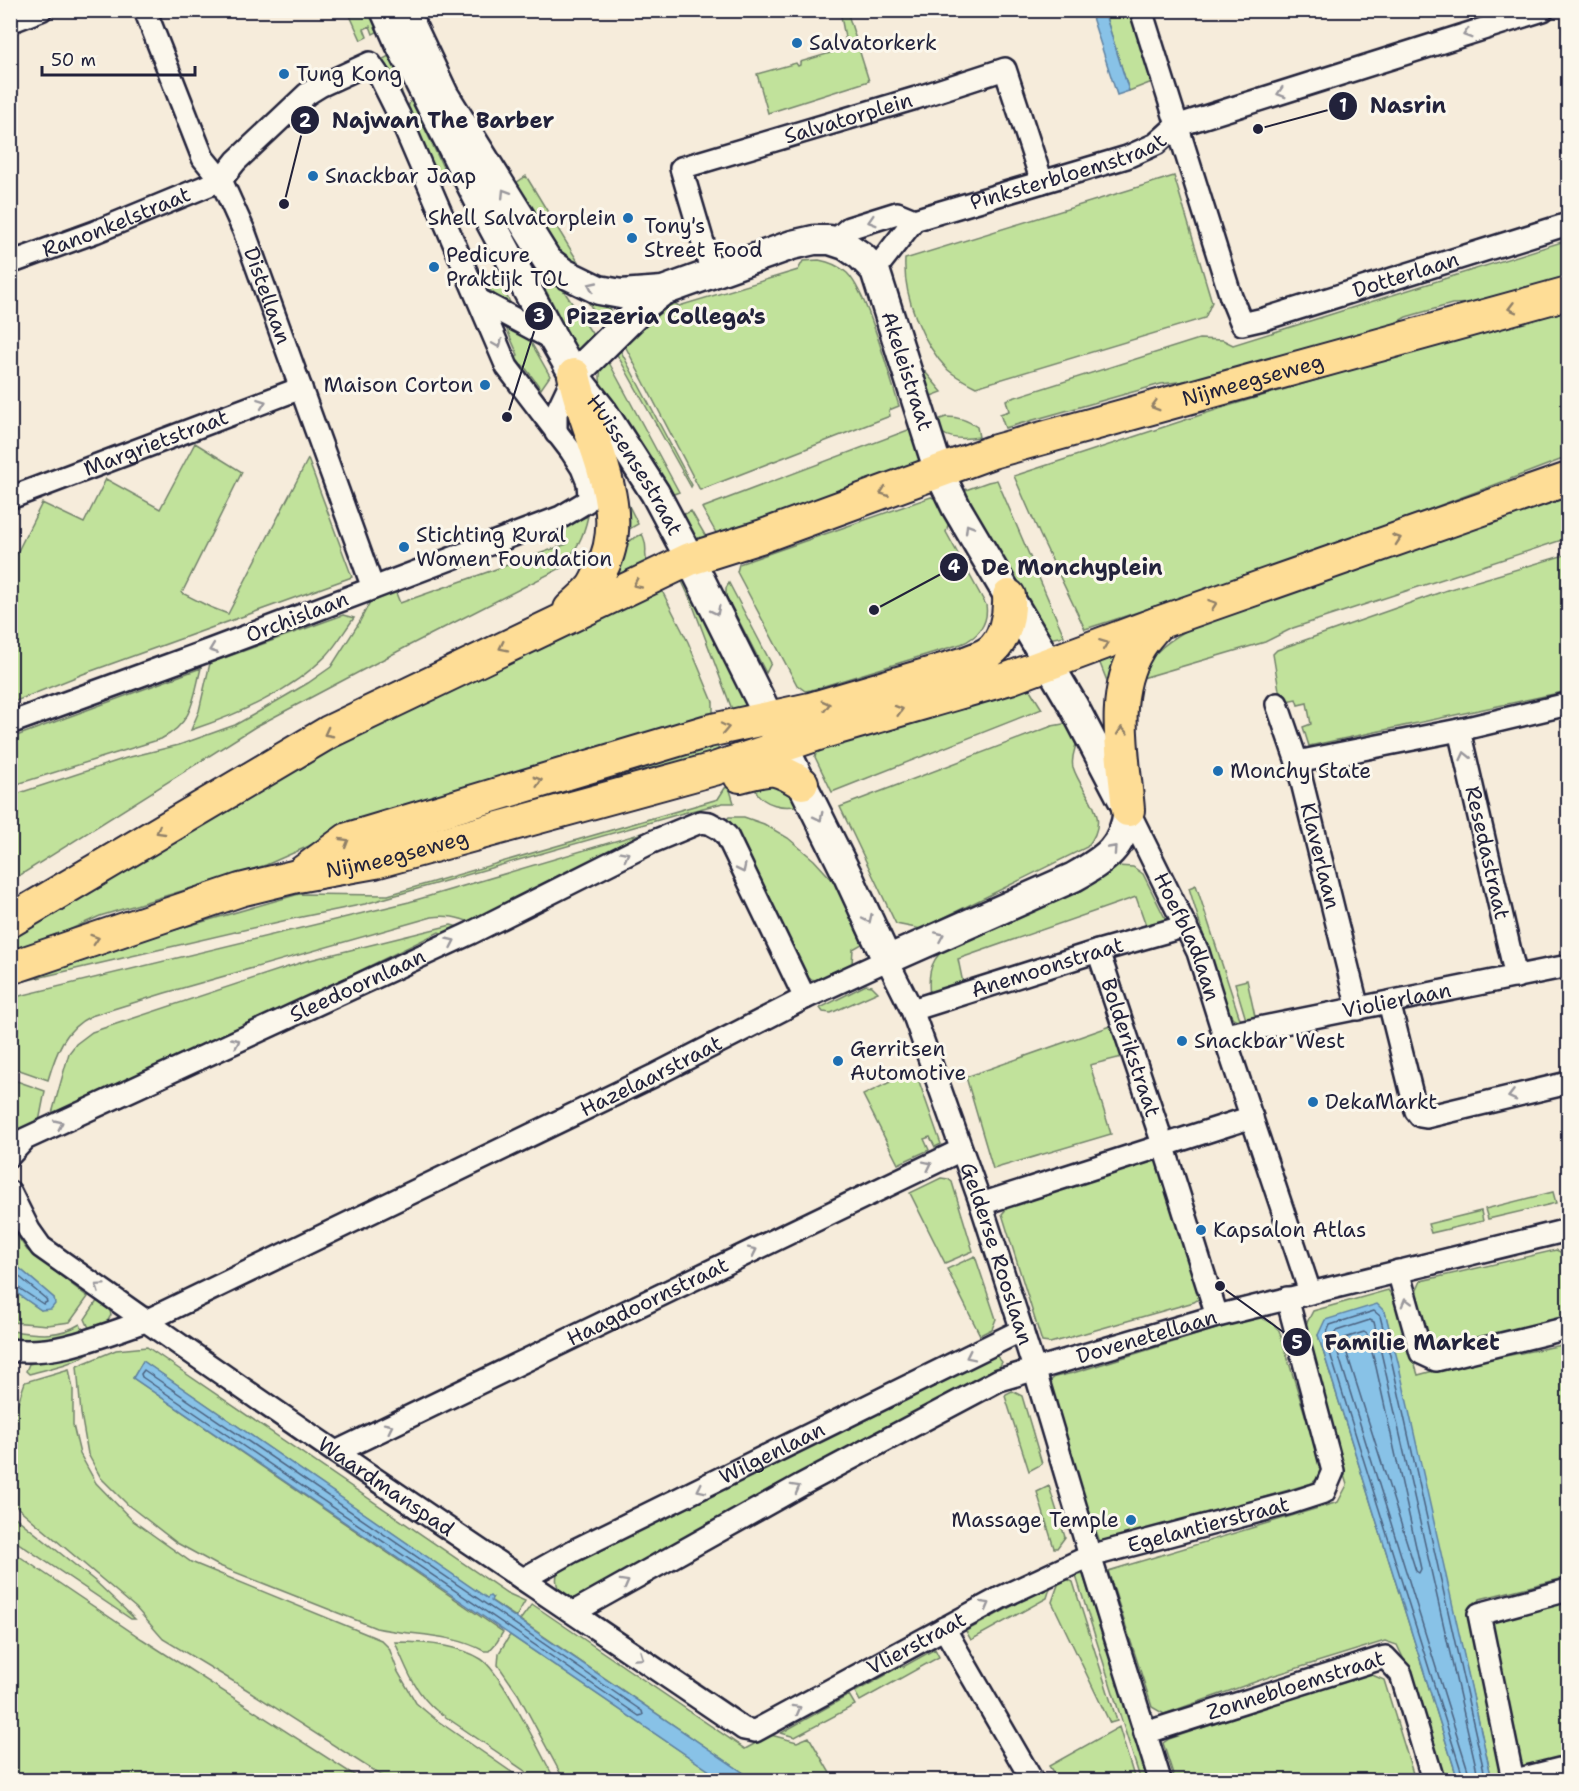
<svg xmlns="http://www.w3.org/2000/svg" width="1579" height="1791" viewBox="0 0 1579 1791" font-family="'Shantell Sans',sans-serif">
  <rect width="100%" height="100%" fill="#f6ecdb"/>
  <filter id="ink" filterUnits="userSpaceOnUse"><feTurbulence type="fractalNoise" baseFrequency=".0167" numOctaves="2"/><feDisplacementMap in="SourceGraphic" scale="12" xChannelSelector="R" yChannelSelector="G"/><feConvolveMatrix kernelMatrix="1 2 1 2 8 2 1 2 1" color-interpolation-filters="sRGB"/></filter>
  <g filter="url(#ink)">
    <path fill="#c1e29b" stroke="#72826b" stroke-width="1.5" d="M348,11h9l14,4 8,16 -6,3 -3,-8 -6,3 3,8 -6,3z
      M840,11h7l22,70 -101,32 -11,-39 39,-11 2,3 2,-1v-3l47,-14z
      M1104,11h26l22,71 -23,9z
      M391,55l12,41 -1,4 -10,-22 -11,-18z
      M411,99l37,79 -11,6 -30,-74z
      M526,176l54,89 38,22 -58,-32 -44,-72z
      M1174,176l38,126 -7,16 -229,69c-10,-5 -20,-10 -28,-17 -26,-27 -45,-74 -43,-111z
      M517,235l39,44 37,56 -15,17z
      M1568,240v39l-89,24 -27,1 -46,13 -25,14 -170,47 -50,6 -156,44 -5,-14 9,-3 -3,-11 193,-61 24,1 10,5z
      M819,260c11,2 19,5 28,13 21,21 42,102 52,133l-10,4 1,6 -190,74 -79,-152 50,-37 8,5 119,-36 5,-9z
      M499,281l14,27 -1,1 -27,-23z
      M585,297l28,8 -10,19 -2,-1z
      M1568,306v151c-159,61 -320,120 -483,172l-45,-94 -26,-59 214,-70z
      M504,323l20,11 5,5 21,37 -9,13 -17,-23 -7,-1 -3,-4 4,-6z
      M617,344l75,141 -1,2 -77,-138z
      M606,357l73,135 -16,6 -60,-100c-3,-15 -6,-28 3,-41z
      M916,361l26,31 -19,7z
      M946,417c13,0 21,3 31,10l2,10c-18,3 -37,3 -47,-15z
      M916,427l7,35 -204,76 -17,-30z
      M195,443l47,29 -60,121 28,14 18,7 80,-155 44,118 -269,97 -72,29v-138l31,-62 42,20 22,-44 54,30z
      M997,480l64,149 3,7 -15,3 -89,-147 28,-10z
      M1568,494v44l-275,90 -28,14 -126,37c10,-26 34,-42 58,-54z
      M931,497l6,2 14,16 -5,17 40,73c3,19 -9,33 -25,39l-150,46 -6,1 -8,-6 -60,-113 2,-8z
      M626,500l12,24 -12,7z
      M691,511l18,31 -17,6 -18,-29z
      M588,516c-5,23 -12,34 -27,52l-151,77 -155,82 -244,154 -1,-85 116,-38 53,-13 56,-20 18,-10 55,-32 23,-16 28,-44 14,-27 21,-8 6,15 167,-59 -6,-17z
      M642,534c8,15 0,20 6,30l-34,19 -2,-5 13,-35z
      M1568,554v137l-259,55 -6,-19 8,-3 -4,-21 -9,2 -2,-6 -15,3 -8,-48 4,-4 170,-60z
      M689,572l68,131 -24,9 -41,-109 -13,-28z
      M729,583l42,80 -5,10 -40,-77v-8z
      M660,587l28,55 25,60v17l-368,108 -36,19 -43,19 -166,51 -89,40 -1,-25 322,-185z
      M343,615l11,3c-9,12 -17,26 -27,37 -37,37 -88,59 -136,75l8,-19 11,-48z
      M1126,653l-17,33 -10,-25z
      M201,668c-8,32 -8,55 -40,71l-150,47v-48z
      M1027,685l15,24 -210,83 -17,-35 3,-9z
      M1074,722c10,18 -5,30 -1,45 9,29 41,48 14,80l-166,82 -25,-5 -56,-117 212,-81z
      M716,740l3,12 -103,26 -3,-8z
      M771,785l17,2 11,18c-15,4 -36,0 -43,-14l1,-4z
      M729,787l5,16h-11l-40,10 -318,91 -78,16 -276,64v-7l288,-83 89,1 330,-96 7,-11z
      M729,817h15l20,7 24,14 26,22 21,23 27,61 -9,5 -1,15 -31,17 -16,-3 -14,-21 3,-9 -49,-102 -9,-2 -11,-23z
      M690,819l-218,104c-14,-6 -25,-8 -40,-6l-267,76 -74,23c-27,13 -35,37 -43,64l-37,-13v-69l398,-96z
      M1117,866l16,1 10,7 25,50 -20,7 -12,-34 -178,62 6,29 -34,11c-2,-20 -2,-36 14,-50z
      M1196,885l45,137 -8,-4 -8,-12 -36,-118z
      M451,925l8,2 -12,9 -8,-4 -383,187 -5,-2 18,-64 7,-9 16,-12 214,-71z
      M1247,980l9,41 -9,2 -12,-40z
      M866,985l6,1 6,6 -47,21 -8,-1 -3,-4z
      M1111,1026l11,31 -32,8 21,69 -118,35 -27,-92z
      M915,1070l26,74 -6,3 -5,-10 -6,2 5,11 -31,14 -35,-69z
      M11,1079l34,12 -7,36 -27,21z
      M1159,1158l41,140 -6,4 -144,41 -8,-1 -40,-128 7,-8z
      M941,1178l7,1 4,3 21,69 -28,12 -35,-70z
      M1553,1192l3,11 -68,16 -3,-10z
      M1481,1211l2,10 -52,12 -3,-9z
      M10,1225l17,25 61,47 -18,25 -22,3 -37,-3v-33l30,21 13,-12 -43,-37z
      M1556,1250l9,4 3,7v56l-130,30 -11,-10 -11,-45 5,-11z
      M975,1256l21,63 -4,10 -12,6 -33,-66z
      M1388,1290l7,10 23,75 30,-8 120,-23v233l-88,22 -5,12 38,169h-21l-107,-468 -67,23 140,445h-12l-41,-118 -8,-17 -12,-4 -113,35 -108,38 -12,-7 -44,-136 230,-69 9,-17 -46,-151 12,-23z
      M99,1298l10,8 2,9 -4,7 -17,8 -5,-11z
      M1258,1316l14,7 7,7 43,140 -2,6 -8,7 -204,60 -8,-1 -38,-107 -13,-53 6,-5 18,-4z
      M80,1324l4,8 -31,9 -42,1v-11c24,3 47,7 69,-7z
      M147,1347l360,246 18,8 -9,16 -26,-17 2,-2 -4,1 -345,-238 -10,17 370,254 -6,10 -8,9h-5c-33,-18 -71,-15 -108,-23l-159,-63 -40,-22 -49,-38 -27,-27 -13,-24 -7,-40 -4,-48 39,-16z
      M90,1351c-11,12 -44,18 -61,23l-3,-3 3,-7z
      M996,1355l6,7 -4,8 -422,229c-16,-3 -23,-13 -18,-29l373,-186z
      M69,1369l4,20v36l7,29 16,29 36,37 59,42 190,78 8,8 9,24 18,31 19,16 88,61h-135l-142,-91 -83,-50 -27,-31 -125,-106v-79l14,-41z
      M1012,1391l10,5 20,68 -13,7 -24,-75 1,-2z
      M1049,1486l16,51 -8,11h-3l-17,-56z
      M10,1513l85,68 40,38h-4l-120,-81z
      M10,1550l132,89 220,141h-351z
      M1083,1574l64,202 -7,2 -64,-202z
      M1065,1578l8,4 44,139 -7,2 -58,-121 7,-20z
      M1051,1585l-4,13 -76,42 -5,-9z
      M1568,1599v157l-52,15 -34,-150z
      M532,1604l213,145 26,-14 26,7 12,-5 25,43h-80l-234,-160z
      M510,1635l213,145h-159l-46,-86 -20,-29 1,-12z
      M395,1642c27,0 62,2 86,17 20,12 61,97 74,121h-17l-101,-69c-22,-18 -31,-43 -42,-69z
      M935,1649l4,8 -79,44 -5,-9 31,-17 2,-9 7,-3 8,4z
      M1370,1674l14,6 31,100h-240l-12,-37 6,-4 187,-63z
      M849,1695l6,10 -60,32 -14,-4z
      M1119,1727l16,53h-77l-9,-14z"/>
    <path fill="#88c2e7" stroke="#5f82a2" stroke-width="1.5" d="M1090,11h14l25,80 -12,4z
      M11,1261l43,37 1,6 -4,5 -10,1 -30,-21z
      M1377,1304l8,8 13,50 94,418h-34l-140,-445 7,-15z
      M143,1361l344,237 3,-2 2,2 -1,3 263,179h-31l-590,-402z"/>
    <g fill="none" stroke-linecap="round" stroke-linejoin="round">
      <path stroke="#4b6280" stroke-width="1.5" d="M10,1269l36,30 1,3 -4,2 -27,-18 -6,-1
        M1364,1332l3,2 9,33 45,202 -2,4 -3,-2 -73,-230 2,-3z
        M144,1370l498,341 1,4 -4,1 -497,-339 -1,-3z
        M1464,1780l-139,-443 5,-12 44,-14 6,5 12,47 94,417
        M1471,1780l-138,-443 3,-6 34,-11 4,2 10,43 95,415"/>
      <defs>
        <g id="street">
          <path id="s1" d="M145,10l58,148 18,22 23,51 129,357"/>
          <path id="s2" d="M1141,10l90,287 11,27 22,-5 304,-95"/>
          <path d="M10,22l31,-12"/>
          <path id="s3" d="M834,241l15,-13 48,-15 17,7 213,-63 29,-13 20,-18 367,-116"/>
          <path id="s4" d="M10,263l85,-31 126,-52 15,-19 71,-67 13,-8 50,-23 11,16 18,36 108,252 64,84 11,17 6,15 1,14 -3,5 -25,15 -351,133 -200,73"/>
          <path d="M875,270l39,-50"/>
          <path id="s5" d="M712,273l-31,-105 235,-70 89,-29 37,113"/>
          <path d="M479,300l75,40"/>
          <path d="M556,433v-20l18,-38"/>
          <path id="s6" d="M10,498l291,-110"/>
          <path id="s7" d="M1277,704l20,58 61,247"/>
          <path id="s8" d="M1459,730l57,247"/>
          <path d="M1297,762l162,-32 109,-26"/>
          <path id="s9" d="M1128,810l70,142 26,83 86,257"/>
          <path id="s10" d="M1098,951l65,193 54,172"/>
          <path d="M1389,1002l27,109 4,5 6,1 142,-34"/>
          <path id="s11" d="M912,1010l186,-59 88,-25"/>
          <path id="s12" d="M1224,1035l344,-69"/>
          <path id="s13" d="M10,1155l15,-16 446,-206 181,-91 48,-20 9,1 11,6 7,7 78,162"/>
          <path id="s14" d="M10,1192l19,38 12,17 105,74 507,-245 152,-78 82,-38 25,50 69,194 53,164 56,188 70,224"/>
          <path d="M981,1204l271,-87"/>
          <path d="M1398,1271l23,82 15,7 132,-32"/>
          <path id="s15" d="M10,1350c48,6 92,-15 136,-29 197,139 399,272 598,408l11,2 247,-134 88,-41 200,-53 34,-11 9,-21 -46,-173"/>
          <path id="s16" d="M336,1452l625,-302"/>
          <path id="s17" d="M523,1579l50,-28 449,-221"/>
          <path id="s18" d="M574,1612l227,-127 198,-105 218,-64 351,-86"/>
          <path d="M944,1628l88,152"/>
          <path id="s19" d="M1145,1733l240,-76 16,17 32,106"/>
          <path d="M1513,1780l-34,-166 89,-24"/>
          <path d="M1515,1780l53,-13"/>
        </g>
        <g id="secondary">
          <path id="s20" d="M385,10l15,34 82,162 72,134 20,35 29,37 52,81 35,66 159,319 38,82 187,-83c31,-18 50,-29 54,-67l-55,-105 -117,-198 -17,-35 -64,-202 -14,-14 -16,-11 -15,-5h-16l-22,5 -129,46 -42,3 -22,-4 -35,-17 -17,-13 -103,-165 -40,-85"/>
          <path d="M574,375l72,-71 17,-13"/>
        </g>
        <g id="primary">
          <path d="M570,609c6,-6 14,-12 20,-19 5,-5 8,-13 11,-20 33,-61 -15,-133 -27,-195"/>
          <path d="M740,776c32,-8 33,-11 62,7"/>
          <path d="M1128,810c-4,-52 -19,-114 10,-161 5,-9 13,-17 20,-26"/>
          <path d="M303,872l45,-33 360,-108 102,-22 156,-46c7,-3 16,-6 22,-10 17,-11 22,-38 21,-57"/>
          <path id="s21" d="M10,921l319,-189 361,-173 73,-23 229,-84 576,-159"/>
          <path id="s22" d="M10,968l230,-78 57,-14 78,-14 339,-93 110,-37 186,-54 148,-55 410,-144"/>
        </g>
      </defs>
      <use href="#street" stroke="#22223b" stroke-width="26"/>
      <use href="#secondary" stroke="#22223b" stroke-width="33"/>
      <use href="#primary" stroke="#22223b" stroke-width="36"/>
      <use href="#street" stroke="#fbf7ec" stroke-width="21"/>
      <use href="#secondary" stroke="#fbf7ec" stroke-width="28"/>
      <use href="#primary" stroke="#fedd96" stroke-width="32"/>
    </g>
    <defs><path id="oneway-chevron" d="M-2-3.5L2.5 0L-2 3.5" fill="none" stroke-width="1.6" stroke-linecap="round" stroke-linejoin="round" transform="scale(1.5)"/></defs>
    <g stroke="#99979c">
      <use href="#oneway-chevron" transform="translate(1467 34) rotate(163)"/>
      <use href="#oneway-chevron" transform="translate(1281 93) rotate(163)"/>
      <use href="#oneway-chevron" transform="translate(505 193) rotate(-122)"/>
      <use href="#oneway-chevron" transform="translate(872 221) rotate(163)"/>
      <use href="#oneway-chevron" transform="translate(592 286) rotate(-155)"/>
      <use href="#oneway-chevron" transform="translate(498 344) rotate(67)"/>
      <use href="#oneway-chevron" transform="translate(262 403) rotate(-20)"/>
      <use href="#oneway-chevron" transform="translate(969 528) rotate(-121)"/>
      <use href="#oneway-chevron" transform="translate(716 611) rotate(63)"/>
      <use href="#oneway-chevron" transform="translate(213 649) rotate(159)"/>
      <use href="#oneway-chevron" transform="translate(1465 756) rotate(-103)"/>
      <use href="#oneway-chevron" transform="translate(819 817) rotate(63)"/>
      <use href="#oneway-chevron" transform="translate(1113 849) rotate(-48)"/>
      <use href="#oneway-chevron" transform="translate(625 855) rotate(-27)"/>
      <use href="#oneway-chevron" transform="translate(742 869) rotate(64)"/>
      <use href="#oneway-chevron" transform="translate(868 919) rotate(65)"/>
      <use href="#oneway-chevron" transform="translate(940 936) rotate(-24)"/>
      <use href="#oneway-chevron" transform="translate(451 942) rotate(-25)"/>
      <use href="#oneway-chevron" transform="translate(236 1042) rotate(-25)"/>
      <use href="#oneway-chevron" transform="translate(1512 1096) rotate(166)"/>
      <use href="#oneway-chevron" transform="translate(59 1124) rotate(-25)"/>
      <use href="#oneway-chevron" transform="translate(928 1165) rotate(-26)"/>
      <use href="#oneway-chevron" transform="translate(753 1251) rotate(-26)"/>
      <use href="#oneway-chevron" transform="translate(99 1287) rotate(-145)"/>
      <use href="#oneway-chevron" transform="translate(1406 1302) rotate(-106)"/>
      <use href="#oneway-chevron" transform="translate(970 1356) rotate(154)"/>
      <use href="#oneway-chevron" transform="translate(389 1427) rotate(-26)"/>
      <use href="#oneway-chevron" transform="translate(796 1488) rotate(-29)"/>
      <use href="#oneway-chevron" transform="translate(701 1489) rotate(154)"/>
      <use href="#oneway-chevron" transform="translate(625 1583) rotate(-29)"/>
      <use href="#oneway-chevron" transform="translate(986 1605) rotate(-29)"/>
      <use href="#oneway-chevron" transform="translate(640 1657) rotate(35)"/>
      <use href="#oneway-chevron" transform="translate(797 1709) rotate(-29)"/>
    </g>
    <g stroke="#908068">
      <use href="#oneway-chevron" transform="translate(1512 308) rotate(165)"/>
      <use href="#oneway-chevron" transform="translate(1155 406) rotate(164)"/>
      <use href="#oneway-chevron" transform="translate(884 492) rotate(160)"/>
      <use href="#oneway-chevron" transform="translate(1397 539) rotate(-19)"/>
      <use href="#oneway-chevron" transform="translate(637 584) rotate(155)"/>
      <use href="#oneway-chevron" transform="translate(1213 604) rotate(-19)"/>
      <use href="#oneway-chevron" transform="translate(1104 644) rotate(-21)"/>
      <use href="#oneway-chevron" transform="translate(503 647) rotate(154)"/>
      <use href="#oneway-chevron" transform="translate(826 705) rotate(-15)"/>
      <use href="#oneway-chevron" transform="translate(899 710) rotate(-16)"/>
      <use href="#oneway-chevron" transform="translate(725 728) rotate(-12)"/>
      <use href="#oneway-chevron" transform="translate(1122 731) rotate(-95)"/>
      <use href="#oneway-chevron" transform="translate(328 733) rotate(152)"/>
      <use href="#oneway-chevron" transform="translate(538 781) rotate(-16)"/>
      <use href="#oneway-chevron" transform="translate(160 831) rotate(149)"/>
      <use href="#oneway-chevron" transform="translate(345 842) rotate(-31)"/>
      <use href="#oneway-chevron" transform="translate(95 939) rotate(-18)"/>
    </g>
  </g>
  <g fill="#1f6fb2" stroke="#fbf7ec" stroke-width="2">
    <circle cx="797" cy="43" r="6"/>
    <circle cx="284" cy="74" r="6"/>
    <circle cx="313" cy="176" r="6"/>
    <circle cx="628" cy="218" r="6"/>
    <circle cx="632" cy="238" r="6"/>
    <circle cx="434" cy="267" r="6"/>
    <circle cx="485" cy="385" r="6"/>
    <circle cx="404" cy="547" r="6"/>
    <circle cx="1218" cy="771" r="6"/>
    <circle cx="1182" cy="1041" r="6"/>
    <circle cx="838" cy="1061" r="6"/>
    <circle cx="1313" cy="1102" r="6"/>
    <circle cx="1201" cy="1230" r="6"/>
    <circle cx="1131" cy="1520" r="6"/>
  </g>
  <g text-anchor="middle" dominant-baseline="central" stroke-width="6" stroke-linejoin="round" paint-order="stroke">
    <g font-size="21" fill="#22223b" stroke="#fbf7ec" text-anchor="start">
      <text x="809" y="43">Salvatorkerk</text>
      <text x="296" y="74">Tung Kong</text>
      <text x="325" y="176">Snackbar Jaap</text>
      <text x="616" y="218" text-anchor="end">Shell Salvatorplein</text>
      <text x="644" y="226">Tony's<tspan x="644" dy="24">Street Food</tspan></text>
      <text x="446" y="255">Pedicure<tspan x="446" dy="24">Praktijk TOL</tspan></text>
      <text x="473" y="385" text-anchor="end">Maison Corton</text>
      <text x="416" y="535">Stichting Rural<tspan x="416" dy="24">Women Foundation</tspan></text>
      <text x="1230" y="771">Monchy State</text>
      <text x="1194" y="1041">Snackbar West</text>
      <text x="850" y="1049">Gerritsen<tspan x="850" dy="24">Automotive</tspan></text>
      <text x="1325" y="1102">DekaMarkt</text>
      <text x="1213" y="1230">Kapsalon Atlas</text>
      <text x="1119" y="1520" text-anchor="end">Massage Temple</text>
    </g>
    <g font-size="21" fill="#22223b" stroke="#fbf7ec">
      <text stroke="none"><textPath href="#s5" startOffset="284">Salvatorplein</textPath></text>
      <text stroke="none"><textPath href="#s3" startOffset="250">Pinksterbloemstraat</textPath></text>
      <text stroke="none"><textPath href="#s4" startOffset="114">Ranonkelstraat</textPath></text>
      <text stroke="none"><textPath href="#s2" startOffset="501">Dotterlaan</textPath></text>
      <text stroke="none"><textPath href="#s1" startOffset="312">Distellaan</textPath></text>
      <text transform="translate(907 371) rotate(72)">Akeleistraat</text>
      <text stroke="none"><textPath href="#s21" startOffset="1362">Nijmeegseweg</textPath></text>
      <text stroke="none"><textPath href="#s6" startOffset="156">Margrietstraat</textPath></text>
      <text stroke="none"><textPath href="#s20" startOffset="520">Huissensestraat</textPath></text>
      <text transform="translate(297 617) rotate(-21)">Orchislaan</text>
      <text stroke="none"><textPath href="#s22" startOffset="404">Nijmeegseweg</textPath></text>
      <text stroke="none"><textPath href="#s8" startOffset="126">Resedastraat</textPath></text>
      <text stroke="none"><textPath href="#s7" startOffset="158">Klaverlaan</textPath></text>
      <text stroke="none"><textPath href="#s9" startOffset="140">Hoefbladlaan</textPath></text>
      <text stroke="none"><textPath href="#s11" startOffset="142">Anemoonstraat</textPath></text>
      <text stroke="none"><textPath href="#s13" startOffset="388">Sleedoornlaan</textPath></text>
      <text stroke="none"><textPath href="#s12" startOffset="176">Violierlaan</textPath></text>
      <text stroke="none"><textPath href="#s10" startOffset="102">Bolderikstraat</textPath></text>
      <text stroke="none"><textPath href="#s14" startOffset="753">Hazelaarstraat</textPath></text>
      <text stroke="none"><textPath href="#s14" startOffset="1330">Gelderse Rooslaan</textPath></text>
      <text stroke="none"><textPath href="#s16" startOffset="346">Haagdoornstraat</textPath></text>
      <text stroke="none"><textPath href="#s18" startOffset="638">Dovenetellaan</textPath></text>
      <text stroke="none"><textPath href="#s17" startOffset="279">Wilgenlaan</textPath></text>
      <text stroke="none"><textPath href="#s15" startOffset="432">Waardmanspad</textPath></text>
      <text stroke="none"><textPath href="#s15" startOffset="1376">Egelantierstraat</textPath></text>
      <text stroke="none"><textPath href="#s15" startOffset="1059">Vlierstraat</textPath></text>
      <text stroke="none"><textPath href="#s19" startOffset="158">Zonnebloemstraat</textPath></text>
    </g>
  </g>
  <path fill="none" stroke="#22223b" stroke-width="2" d="M1258 129L1343 106M284 204L305 120M507 417L539 316M874 610L954 567M1220 1286L1297 1342"/>
  <g fill="#22223b" stroke="#fbf7ec" stroke-width="2">
    <circle cx="1258" cy="129" r="6"/>
    <circle cx="284" cy="204" r="6"/>
    <circle cx="507" cy="417" r="6"/>
    <circle cx="874" cy="610" r="6"/>
    <circle cx="1220" cy="1286" r="6"/>
    <circle cx="1343" cy="106" r="15"/>
    <circle cx="305" cy="120" r="15"/>
    <circle cx="539" cy="316" r="15"/>
    <circle cx="954" cy="567" r="15"/>
    <circle cx="1297" cy="1342" r="15"/>
  </g>
  <g font-size="18" text-anchor="middle" font-weight="bold" fill="#fff">
    <text x="1343" y="112">1</text>
    <text x="305" y="127">2</text>
    <text x="539" y="322">3</text>
    <text x="954" y="573">4</text>
    <text x="1297" y="1349">5</text>
  </g>
  <g font-size="22" text-anchor="middle" font-weight="bold" fill="#22223b" stroke="#fbf7ec" stroke-width="6" stroke-linejoin="round" paint-order="stroke">
    <text x="1408" y="113">Nasrin</text>
    <text x="443" y="128">Najwan The Barber</text>
    <text x="666" y="324">Pizzeria Collega's</text>
    <text x="1072" y="575">De Monchyplein</text>
    <text x="1412" y="1350">Familie Market</text>
  </g>
  <rect width="1579" height="1791" fill="none" stroke="#fbf7ec" stroke-width="36"/>
  <rect x="18" y="18" width="1543" height="1755" fill="none" stroke="#22223b" stroke-width="2" filter="url(#ink)"/>
  <path d="M42 66v9h153v-9" fill="none" stroke="#22223b" stroke-width="3"/>
  <text x="51" y="66" font-size="18" fill="#22223b" stroke="#fbf7ec" stroke-width="4.5" paint-order="stroke">50 m</text>
</svg>
